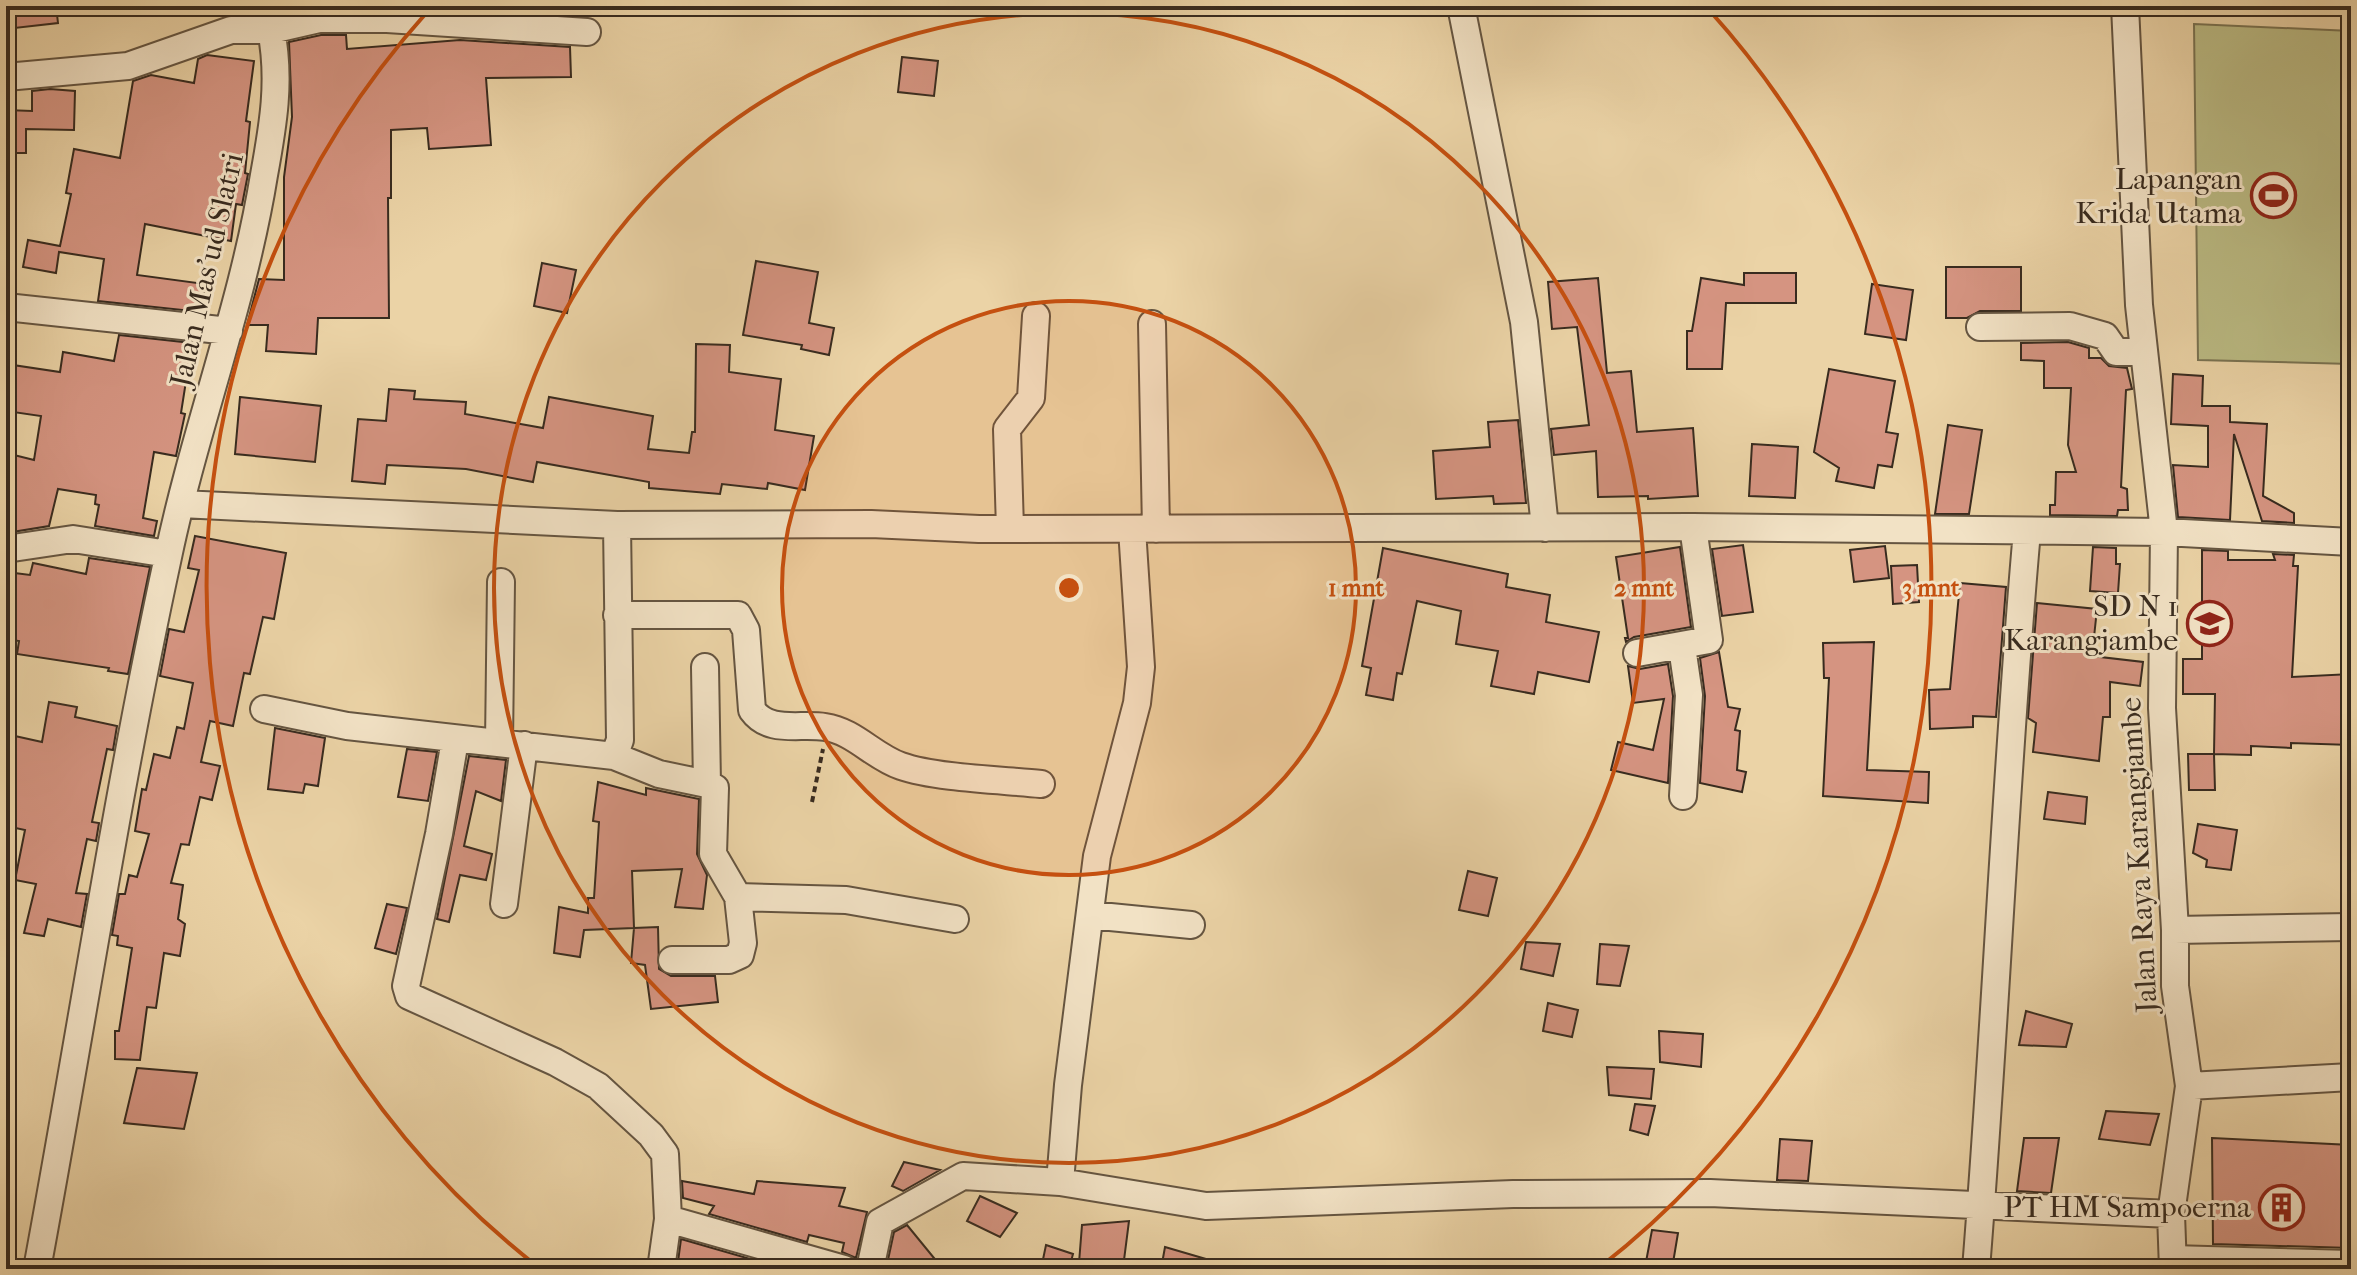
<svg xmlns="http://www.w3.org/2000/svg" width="2357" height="1275" viewBox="0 0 2357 1275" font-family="'IM FELL French Canon',serif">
  <rect width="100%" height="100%" fill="#ebd3a6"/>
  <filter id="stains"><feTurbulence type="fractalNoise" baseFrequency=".0025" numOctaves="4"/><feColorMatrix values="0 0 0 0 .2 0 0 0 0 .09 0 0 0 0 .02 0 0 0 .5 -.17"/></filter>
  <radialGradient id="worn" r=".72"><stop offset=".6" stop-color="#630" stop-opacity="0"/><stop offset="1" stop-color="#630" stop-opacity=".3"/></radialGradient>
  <path fill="#bbbb84" stroke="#7a7352" stroke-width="2" d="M2194,24l157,7v333l-153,-4z"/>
  <path fill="#d59481" stroke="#382b1f" stroke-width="2" d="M6,6h50l2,17 -52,6z
    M321,35h25l1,14 113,-9 110,7 1,30 -85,1 5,67 -62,4 -2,-21 -36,2v68h-3l1,120h-71l-2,36 -50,-3 2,-26h-21l12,-46 25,1v-103l8,-60 -3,-75z
    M207,55l47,6 -8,60 4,1 -5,51 3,1 -6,31 -6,-1 -5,37 -86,-17 -8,51 68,9 -4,28 -103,-11 6,-42 -45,-7 -3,21 -33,-6 5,-27 32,6 11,-52 -5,-1 8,-44 46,9 13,-77 18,-6 43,8 4,-24z
    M902,57l36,4 -4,35 -36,-4z
    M50,89l25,2 -1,39 -48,-1v24h-20v-43l26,1v-20z
    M756,261l62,11 -9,51 25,5 -5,27 -28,-6 1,-4 -59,-10z
    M542,263l34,7 -9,43 -33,-7z
    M1946,267h75v44h-41l-13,7h-21z
    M1744,273h52v30h-70l-4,66h-35v-38h5l9,-53 43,7z
    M1598,278l9,95 24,-2 6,61 56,-4 5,68 -50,3v-3l-50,1 -2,-46 -42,4 -3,-26 38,-4 -12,-98 -25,2 -4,-47z
    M1872,284l41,6 -7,50 -41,-6z
    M119,335l73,8 -11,70 4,1 -9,42 -22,-4 -11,66 14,3 -3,15 -59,-10 4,-21 -4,-1 1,-9 -38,-6 -9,37 -43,7v-80l28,7 7,-44 -35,-5v-47l54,8 3,-20 51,9z
    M2068,342l21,6v10h12l8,8 18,2 5,21 -6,1 -5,97 6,2 1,21h-10l-1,6 -67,-1v-10h5l1,-33h20l-8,-27 3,-57h-27v-27l-23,-1v-17z
    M696,344l34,1 -1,27 52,7 -6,51 39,6 -9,54 -37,-7 -1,6 -45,-5 -2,10 -71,-6v-6l-112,-20 -4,20 -67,-13 -79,-4 -2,19 -33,-3 6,-62 28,2 3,-32 26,2 -1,8 52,3 -1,12 78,14 6,-31 104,19 -5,33 41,4 3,-21h3z
    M1829,369l66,12 -9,51 12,2 -6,33 -14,-2 -4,23 -38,-7 3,-13 -25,-16z
    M2173,374l30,2 -1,30h28v16l37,2 -4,72 31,17v10l-32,-2 -28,-87 -4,86 -52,-3 -5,-52 35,2v-41l-37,-2z
    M240,397l81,9 -6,56 -80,-8z
    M1518,420l8,83 -32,1 -1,-8 -57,3 -3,-48 57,-4 -2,-25z
    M1948,425l34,5 -13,84h-34z
    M1752,444l46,3 -3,51 -46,-2z
    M195,536l91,17 -12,66 -11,-2 -13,57 -6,-1 -11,53 -23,-5 -9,41 19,4 -8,34 -12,-3 -11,48 -8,-1 -10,39 12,2 -5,34 7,5 -5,32 -16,-3 -8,55 -9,-1 -7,53 -25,-1v-28h4l13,-83 -15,-3 1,-9 -6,-1 7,-41h6l4,-19 8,2 12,-43 -14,-3 7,-42 4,1 8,-36 16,4 7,-31 7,2 9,-46 -33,-7 9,-47 15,3 15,-62 -11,-2z
    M1743,545l10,67 -31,4 -10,-67z
    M1885,546l4,32 -35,4 -4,-32z
    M1680,547l11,80 -57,10 -8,5 -1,-4h3l-12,-81z
    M2093,547l23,1v16h4l-2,29 -28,-2z
    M1383,548l125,26 -2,13 44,8 -4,27 53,10 -10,50 -51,-10 -4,22 -43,-8 7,-35 -42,-7 5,-33 -44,-10 -15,73 -5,-1 -4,27 -27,-5 5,-27 -9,-2z
    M2202,550l26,1v9h47l-2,-6 21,1 -1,11h5l-6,111 59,-3v71l-60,-2v5l-40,-2v9l-37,-1 1,36h-26l-1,-36h26l1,-60h-32v-35h19z
    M89,558l61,9 -22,107 -20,-3 1,-3 -92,-14 2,-13 -13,-2v-67l24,3 3,-12 53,11z
    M1917,565l2,37 -26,2 -2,-38z
    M1960,583l46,4 -10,130 -23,-1v11l-43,2 -1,-39 21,-1z
    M2037,603l60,6 -5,47 51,6 -3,24 -30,-4v35h-7l-4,44 -66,-9 3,-29 -8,-5z
    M1874,642l-7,128 62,2 -1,31 -105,-7 6,-118h-5l-1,-35z
    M1719,652l9,55 12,2 -5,21 5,1 -3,39 9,2 -4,20 -42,-9 5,-87 -5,-38z
    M1668,664l5,32 -5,87 -57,-13 7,-28 35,8 11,-51 -31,4 -5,-37 12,3z
    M49,702l28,5 -2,10 42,9 -4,24 -6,-1 -15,73 7,1 -3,18 -9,-2 -11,54 11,1 -6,33 -33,-8 -4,17 -20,-3 12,-49 -21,-4 10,-50 -19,-4v-92l36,8z
    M275,728l50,10 -7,48 -13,-2 -2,9 -35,-4z
    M407,749l30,3 -9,49 -30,-4z
    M469,756l37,4 -5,41 -25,-10 -12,55 28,8 -6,26 -26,-5 -11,47 -12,-3z
    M598,782l48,13v-7l53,11 -2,55 10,21 -4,34 -28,-2 7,-38 -50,2 2,57 -50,2 -4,27 -26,-4 5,-46 29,6v-15h6l5,-76 -6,-1z
    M2048,792l39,5 -2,27 -41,-5z
    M2198,824l39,6 -6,40 -25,-3 1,-7 -14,-7z
    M1468,871l29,7 -9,38 -29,-6z
    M387,904l20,4 -11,46 -21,-6z
    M658,927l1,42 12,7h44l3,26 -67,7 -6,-44 -14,-2 3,-35z
    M1526,942l34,2 -7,32 -32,-7z
    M1600,944l29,2 -9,40 -23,-2z
    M1548,1003l30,7 -6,27 -29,-6z
    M2026,1011l46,13 -6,23 -47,-2z
    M1659,1031l44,3 -2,33 -41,-5z
    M1607,1067l47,2 -3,30 -42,-4z
    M137,1068l60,5 -13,56 -60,-6z
    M1635,1104l20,2 -7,29 -18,-5z
    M2106,1111l53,3 -9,31 -51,-6z
    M2024,1138h35l-8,55 -34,-2z
    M2212,1138l139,7v103l-138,-4z
    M1780,1139l32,2 -4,40 -31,-1z
    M904,1162l36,8 -37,21 -11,-5z
    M682,1181l72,13 3,-13 88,7 -6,18 28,6 -11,46 -14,-6 2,-9 -35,-8 -2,7 -98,-28 5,-8 -31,-8z
    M980,1196l37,17 -17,24 -33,-16z
    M1129,1221l-6,47 -44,-5 3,-38z
    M907,1225l36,44h-57l8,-37z
    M1652,1230l26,3 -6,36 -27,-2z
    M681,1239l104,30h-108z
    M1046,1245l27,9 -4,15h-28z
    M1165,1247l58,17 -1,5h-61z
    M2213,1264l138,4v1h-138z"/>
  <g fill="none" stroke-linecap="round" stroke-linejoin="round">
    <defs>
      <path id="lane" d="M2172,1253l179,5"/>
      <path id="street" d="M1461,6l63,316 21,206
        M2125,6l14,299 25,227 -2,176 13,222v56l14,100 -18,128 2,55
        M271,30l48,-11h68l200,13
        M6,77l122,-11 103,-36h40c10,50 2,96 -7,145 -21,130 -69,253 -96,382 -51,235 -87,475 -131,712
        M6,307l223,24
        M1152,324l4,205
        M1980,327l90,-1 35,10 11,16h28
        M181,504l436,21 254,-1 108,5 714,-2 471,5 187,10
        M1010,529l-3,-100 24,-31 5,-82
        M1132,529l9,138 -4,36 -40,153 -29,229 -8,97 146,24 307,-12 197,-1 461,21
        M6,549l67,-10 95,15
        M617,615h121l8,15 6,80c17,24 47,13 73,17 29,4 49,30 76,39 34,12 101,14 140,18
        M1682,647l7,48 -6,101
        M1637,653l72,-13 -16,-113
        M264,709l83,17 267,30 6,-16 -3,-215
        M455,740l-16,94 -33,152 3,10 146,66 43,24 53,49 14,19 3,65 -7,50
        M499,743l2,-161
        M614,756l45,18 48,10
        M738,897l108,3 109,19
        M504,904l20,-159
        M1090,915l101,10
        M2175,930l176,-3
        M672,960h57l11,-5 3,-12 -5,-46 -25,-43 2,-66 -8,-4 -2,-117
        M2189,1086l162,-9
        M668,1219l176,50
        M870,1269l10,-47 83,-46 97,6
        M1976,1269c20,-246 29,-492 51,-738"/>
    </defs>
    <use href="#lane" stroke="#655541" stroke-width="18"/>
    <use href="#street" stroke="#655541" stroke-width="30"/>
    <path stroke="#382b1f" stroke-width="4" stroke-dasharray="6 4" stroke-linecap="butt" d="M812,802l11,-53"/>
    <use href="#lane" stroke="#f2e2c5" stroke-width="14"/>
    <use href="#street" stroke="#f2e2c5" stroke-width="26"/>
  </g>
  <circle cx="1069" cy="588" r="287" fill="#c55010" fill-opacity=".12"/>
  <g fill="none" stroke="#c55010" stroke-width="4">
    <circle cx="1069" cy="588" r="287"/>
    <circle cx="1069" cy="588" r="575"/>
    <path d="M538 1267A862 862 0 0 1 428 11M1710 11A862 862 0 0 1 1600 1267"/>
  </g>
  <defs>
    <symbol id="stadium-ring" viewBox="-11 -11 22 22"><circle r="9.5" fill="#f2e2c5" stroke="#8f2418" stroke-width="1.5"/><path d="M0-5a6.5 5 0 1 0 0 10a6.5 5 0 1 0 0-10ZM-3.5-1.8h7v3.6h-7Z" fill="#8f2418"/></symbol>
    <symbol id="school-ring" viewBox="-11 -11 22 22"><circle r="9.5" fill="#f2e2c5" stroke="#8f2418" stroke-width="1.5"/><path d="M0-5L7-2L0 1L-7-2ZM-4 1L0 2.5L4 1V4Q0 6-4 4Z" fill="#8f2418"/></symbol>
    <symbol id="building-ring" viewBox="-11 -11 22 22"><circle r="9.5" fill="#f2e2c5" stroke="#8f2418" stroke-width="1.5"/><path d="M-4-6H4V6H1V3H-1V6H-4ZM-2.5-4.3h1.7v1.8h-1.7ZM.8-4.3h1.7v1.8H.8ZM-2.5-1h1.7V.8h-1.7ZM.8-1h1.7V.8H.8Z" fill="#8f2418"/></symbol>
  </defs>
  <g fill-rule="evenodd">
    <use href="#stadium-ring" x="2248" y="170" width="51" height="51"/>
    <use href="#school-ring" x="2184" y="598" width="51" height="51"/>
    <use href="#building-ring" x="2256" y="1182" width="51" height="51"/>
  </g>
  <g text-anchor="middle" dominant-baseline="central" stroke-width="6" stroke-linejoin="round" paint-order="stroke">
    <g font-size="30" fill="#382b1f" stroke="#f2e2c5" text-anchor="end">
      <text x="2242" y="179">Lapangan<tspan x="2242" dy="34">Krida Utama</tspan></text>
      <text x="2178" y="606">SD N 1<tspan x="2178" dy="34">Karangjambe</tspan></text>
      <text x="2251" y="1207">PT HM Sampoerna</text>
    </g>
    <g font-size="30" fill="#382b1f" stroke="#f2e2c5">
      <text transform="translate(207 270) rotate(-77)">Jalan Mas'ud Slatri</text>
      <text transform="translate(2139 855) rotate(-93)">Jalan Raya Karangjambe</text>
    </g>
  </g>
  <circle cx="1069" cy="588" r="12" fill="#c55010" stroke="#f2e2c5" stroke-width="4"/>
  <g font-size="24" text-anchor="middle" font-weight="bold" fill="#c55010" stroke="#f2e2c5" stroke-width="6" stroke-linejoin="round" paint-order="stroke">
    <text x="1356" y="596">1 mnt</text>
    <text x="1644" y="596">2 mnt</text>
    <text x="1931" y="596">3 mnt</text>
  </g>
  <rect width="2357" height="1275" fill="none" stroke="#ebd3a6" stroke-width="32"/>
  <rect x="8" y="8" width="2341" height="1259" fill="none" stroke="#382b1f" stroke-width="4"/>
  <rect x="16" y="16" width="2325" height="1243" fill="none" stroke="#382b1f" stroke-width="2"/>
  <rect width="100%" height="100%" filter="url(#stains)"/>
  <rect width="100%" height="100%" fill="url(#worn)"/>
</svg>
